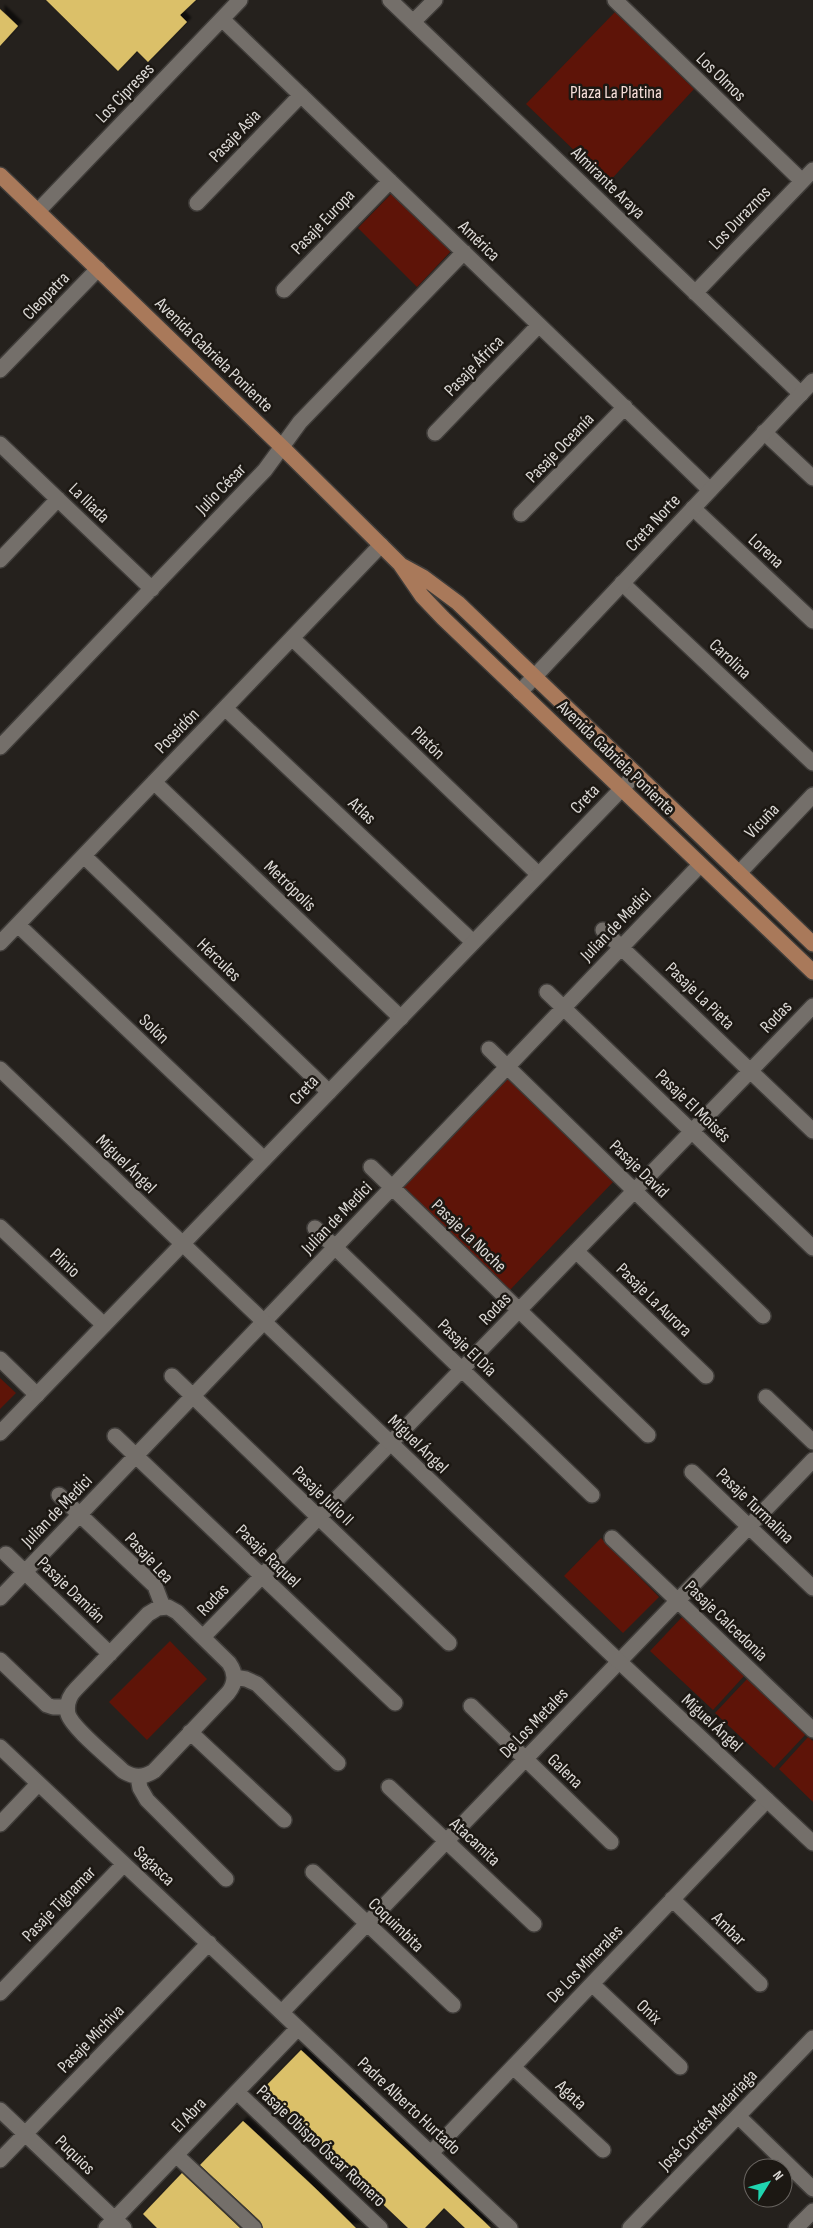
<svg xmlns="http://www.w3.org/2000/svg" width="813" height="2228" viewBox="0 0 813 2228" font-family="'Sofia Sans Condensed',sans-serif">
  <defs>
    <filter id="shadow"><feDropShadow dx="4.5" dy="-4.5" stdDeviation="1" flood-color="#0009"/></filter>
  </defs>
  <rect width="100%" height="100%" fill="#25211d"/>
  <path fill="#5e1408" d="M615,12l79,77 -86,94 -82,-79z
    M393,192l59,58 -35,37 -59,-59z
    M508,1079l106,102 -105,110 -108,-102z
    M0,1378l16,15 -16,16z
    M601,1538l58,59 -36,36 -59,-57z
    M683,1616l62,59 -32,35 -63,-59z
    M170,1641l37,38 -60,61 -38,-38z
    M747,1679l59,55 -32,34 -59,-55z
    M808,1737l5,4v61l-34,-33z"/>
  <path fill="#dbc069" filter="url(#shadow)" d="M46,0h150l-16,15 7,7 -39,40 -11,-11 -19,20z
    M0,9l18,17 -18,20z
    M301,2050l116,109 74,69h-26l-21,-20 -19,20h-17l-38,-36 -108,-102z
    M243,2121l71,66 42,41h-93l-3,-7 -60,-56z
    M182,2173l5,5 53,50h-83l-14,-14z"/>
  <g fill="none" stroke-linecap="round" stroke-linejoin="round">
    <defs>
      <path id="street" d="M390,0l411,394
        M615,0l187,181
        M222,19l488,471
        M413,22l22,-22
        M197,203l104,-108
        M38,211l202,-211
        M284,290l106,-109
        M695,293l118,-123
        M0,370l98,-101
        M764,432l49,46
        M435,433l104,-108
        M0,444l152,145
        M693,508l120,113
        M521,514l104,-107
        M0,560l58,-61
        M622,583l191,180
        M292,638l246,236
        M225,708l248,234
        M0,747l265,-277 35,-48 164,-170
        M154,782l247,236
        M84,856l245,236
        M739,873l74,-78
        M18,925l246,234
        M603,930l210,201
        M0,943l381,-398
        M547,992l266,256
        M489,1049l274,267
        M371,1167l277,268
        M0,1227l104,98
        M315,1228l277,267
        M576,1251l130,125
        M0,1359l37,36
        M172,1376l277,267
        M766,1397l47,45
        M115,1436l280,267
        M692,1472l121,116
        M59,1495l96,91 8,21
        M612,1538l201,192
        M6,1554l104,100
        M0,1598l700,-733
        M168,1607l9,5 52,51c7,10 7,20 -1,30l-74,78c-11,7 -20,7 -31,0 -12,-12 -51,-43 -55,-57 -2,-10 1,-18 8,-25l72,-75 10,-6z
        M203,1637l610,-631
        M0,1660l47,45 6,2h14
        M234,1677l12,2 11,5 81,79
        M471,1706l140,136
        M190,1732l94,88
        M0,1747l510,481
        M138,1777l2,11 7,12 79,79
        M389,1787l145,137
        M0,1824l38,-40
        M313,1872l140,133
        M672,1899l88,85
        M592,1984l88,83
        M0,1993l124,-129
        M282,2012l531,-552
        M513,2067l90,83
        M237,2092l143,136
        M0,2110l124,118
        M738,2116l75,73
        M431,2153l336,-353
        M176,2155l78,73
        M0,2160l209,-217
        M106,2228l192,-200
        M630,2228l183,-190"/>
      <path id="secondary" d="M520,692l293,-311
        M0,1069l608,582 205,192
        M0,1433l636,-659
        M796,2228l17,-17"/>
      <path id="primary" d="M0,175l282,272 118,117 22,32 21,22 370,354
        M401,565l22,12 35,26 355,341"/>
    </defs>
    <use href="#street" stroke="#3f3c39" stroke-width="18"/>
    <use href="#secondary" stroke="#3f3c39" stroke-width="18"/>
    <use href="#primary" stroke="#3f3c39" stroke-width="18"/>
    <use href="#street" stroke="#746f6a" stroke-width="15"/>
    <use href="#secondary" stroke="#746f6a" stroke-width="15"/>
    <use href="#primary" stroke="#a9795a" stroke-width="15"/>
  </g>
  <g text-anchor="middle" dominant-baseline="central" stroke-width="5" stroke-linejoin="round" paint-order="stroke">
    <g font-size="18" fill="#dcd9d6" stroke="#1c1813">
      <text transform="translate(721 77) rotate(44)">Los Olmos</text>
      <text transform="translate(125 93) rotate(-46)">Los Cipreses</text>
      <text transform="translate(235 136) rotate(-46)">Pasaje Asia</text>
      <text transform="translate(608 183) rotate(44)">Almirante Araya</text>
      <text transform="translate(740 218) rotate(-46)">Los Duraznos</text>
      <text transform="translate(323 222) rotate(-46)">Pasaje Europa</text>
      <text transform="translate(479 241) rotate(44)">América</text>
      <text transform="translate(46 296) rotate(-46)">Cleopatra</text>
      <text transform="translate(214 355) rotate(44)">Avenida Gabriela Poniente</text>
      <text transform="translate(474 366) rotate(-46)">Pasaje África</text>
      <text transform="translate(560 448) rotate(-46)">Pasaje Oceanía</text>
      <text transform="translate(221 489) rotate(-46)">Julio César</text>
      <text transform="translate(89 503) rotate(44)">La Iliada</text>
      <text transform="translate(653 523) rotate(-47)">Creta Norte</text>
      <text transform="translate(766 551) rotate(43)">Lorena</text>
      <text transform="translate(730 659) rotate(43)">Carolina</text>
      <text transform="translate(177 731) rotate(-46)">Poseidón</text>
      <text transform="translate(428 743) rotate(44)">Platón</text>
      <text transform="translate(616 758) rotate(44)">Avenida Gabriela Poniente</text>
      <text transform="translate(585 799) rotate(-46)">Creta</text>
      <text transform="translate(362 811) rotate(43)">Atlas</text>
      <text transform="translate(762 821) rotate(-46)">Vicuña</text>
      <text transform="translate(290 886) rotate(44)">Metrópolis</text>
      <text transform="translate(616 925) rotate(-46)">Julian de Medici</text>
      <text transform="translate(219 960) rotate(44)">Hércules</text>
      <text transform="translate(700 996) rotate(44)">Pasaje La Pieta</text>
      <text transform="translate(776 1017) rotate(-46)">Rodas</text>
      <text transform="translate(154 1029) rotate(44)">Solón</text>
      <text transform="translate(304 1090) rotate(-46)">Creta</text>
      <text transform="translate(693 1106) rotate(44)">Pasaje El Moisés</text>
      <text transform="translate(126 1164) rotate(44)">Miguel Ángel</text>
      <text transform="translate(639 1169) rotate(44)">Pasaje David</text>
      <text transform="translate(337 1218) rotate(-46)">Julian de Medici</text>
      <text transform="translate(469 1236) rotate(44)">Pasaje La Noche</text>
      <text transform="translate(65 1263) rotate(43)">Plinio</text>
      <text transform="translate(654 1300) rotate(44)">Pasaje La Aurora</text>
      <text transform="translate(495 1309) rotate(-46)">Rodas</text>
      <text transform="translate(467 1348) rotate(44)">Pasaje El Día</text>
      <text transform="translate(418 1444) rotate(44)">Miguel Ángel</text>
      <text transform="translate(323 1496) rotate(44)">Pasaje Julio II</text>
      <text transform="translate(755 1506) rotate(44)">Pasaje Turmalina</text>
      <text transform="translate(57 1511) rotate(-46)">Julian de Medici</text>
      <text transform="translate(268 1556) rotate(44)">Pasaje Raquel</text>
      <text transform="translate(149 1558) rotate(47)">Pasaje Lea</text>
      <text transform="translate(71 1590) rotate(44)">Pasaje Damián</text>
      <text transform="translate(213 1600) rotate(-46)">Rodas</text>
      <text transform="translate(726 1621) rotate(44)">Pasaje Calcedonia</text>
      <text transform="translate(534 1723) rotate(-46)">De Los Metales</text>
      <text transform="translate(712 1723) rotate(43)">Miguel Ángel</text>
      <text transform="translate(565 1771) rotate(44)">Galena</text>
      <text transform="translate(475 1842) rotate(43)">Atacamita</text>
      <text transform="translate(154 1866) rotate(43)">Sagasca</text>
      <text transform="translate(59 1904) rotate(-46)">Pasaje Tignamar</text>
      <text transform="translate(396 1925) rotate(44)">Coquimbita</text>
      <text transform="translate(729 1929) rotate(44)">Ambar</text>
      <text transform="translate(585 1964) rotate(-46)">De Los Minerales</text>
      <text transform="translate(649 2012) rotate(44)">Onix</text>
      <text transform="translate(91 2039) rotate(-46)">Pasaje Michiva</text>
      <text transform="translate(571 2095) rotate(43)">Agata</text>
      <text transform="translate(409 2106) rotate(43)">Padre Alberto Hurtado</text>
      <text transform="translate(189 2115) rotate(-46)">El Abra</text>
      <text transform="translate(708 2120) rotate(-46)">José Cortés Madariaga</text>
      <text transform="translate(321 2146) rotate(43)">Pasaje Obispo Óscar Romero</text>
      <text transform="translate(75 2155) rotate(44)">Puquios</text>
    </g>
    <g font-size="18" fill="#f5ddd8" stroke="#1c1813">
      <text x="616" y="92">Plaza La Platina</text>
    </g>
  </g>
  <g transform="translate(768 2183) rotate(53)"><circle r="24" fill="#1c1813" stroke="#696561"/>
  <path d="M0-4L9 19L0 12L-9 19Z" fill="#20d5b0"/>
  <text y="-8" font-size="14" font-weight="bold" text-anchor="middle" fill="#dcd9d6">N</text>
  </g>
</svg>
